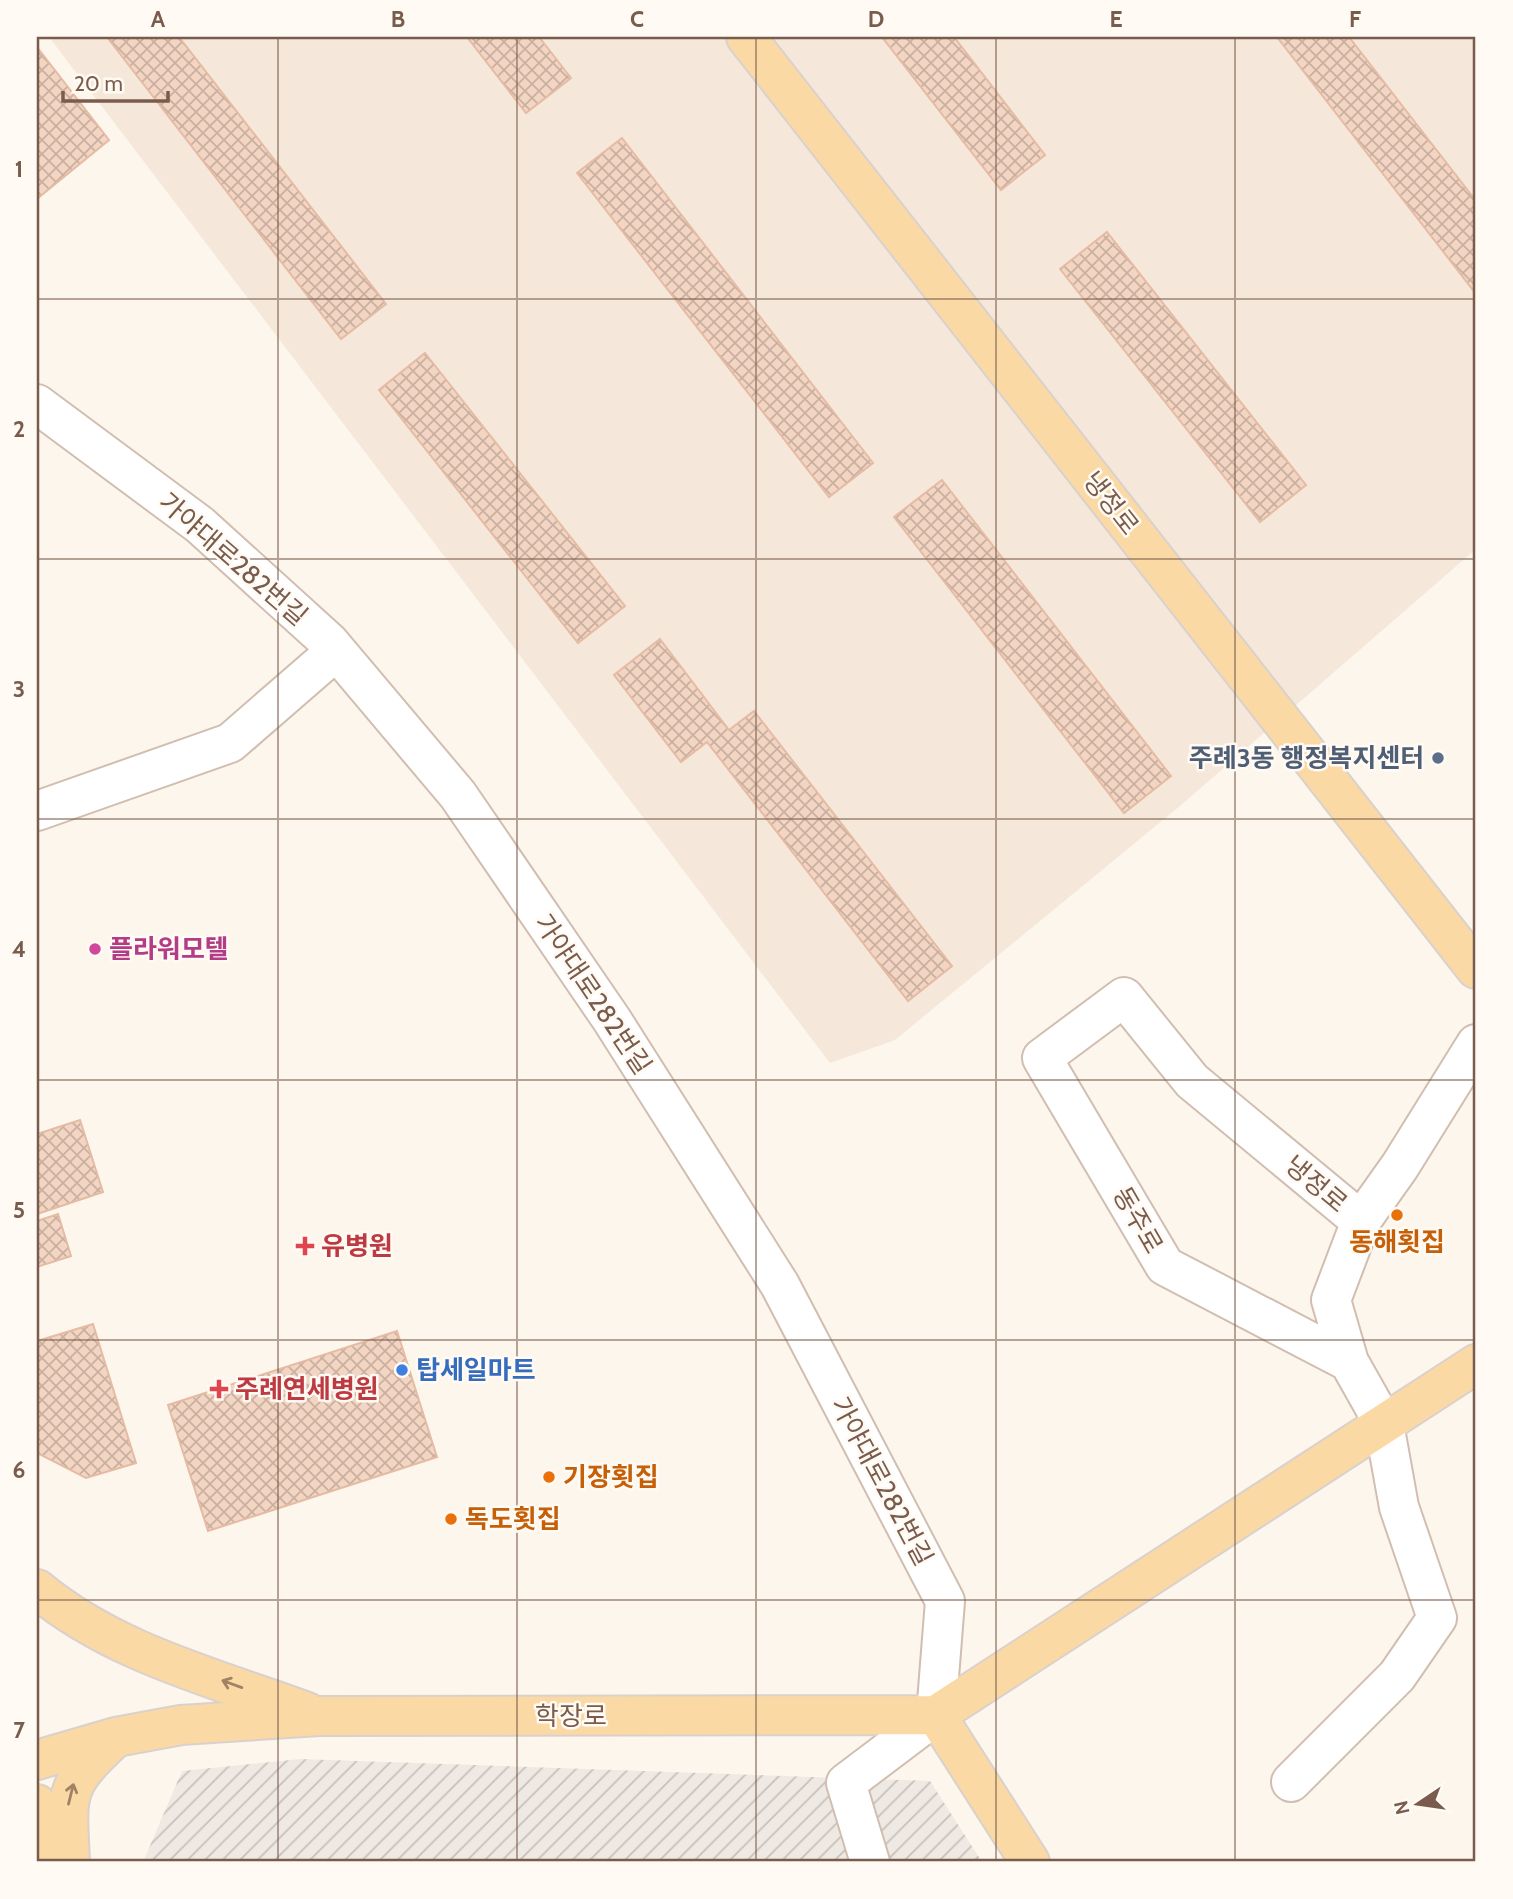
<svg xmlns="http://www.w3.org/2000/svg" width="1513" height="1899" viewBox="0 0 1513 1899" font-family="Cabin,'Noto Sans KR',sans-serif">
  <defs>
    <pattern id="industrial-furrows" width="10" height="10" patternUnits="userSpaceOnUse" patternTransform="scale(1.75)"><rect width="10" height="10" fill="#efe9e4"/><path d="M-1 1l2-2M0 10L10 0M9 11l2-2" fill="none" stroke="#c7c0bb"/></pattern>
    <pattern id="building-cross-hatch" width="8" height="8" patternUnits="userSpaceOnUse" patternTransform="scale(1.75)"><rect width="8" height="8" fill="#f3d5c3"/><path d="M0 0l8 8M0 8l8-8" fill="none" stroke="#cab0a1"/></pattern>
  </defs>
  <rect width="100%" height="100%" fill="#fdf6ec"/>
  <path fill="#f5e8da" d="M49,37h1427v512l-296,257 -285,234 -65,23z"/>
  <path fill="url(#industrial-furrows)" d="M300,1759l630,22 52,81h-839l39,-91z"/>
  <path fill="url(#building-cross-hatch)" stroke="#e6bba3" stroke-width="2" d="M107,37h72l207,267 -45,35z
    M467,37h72l32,41 -45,35z
    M882,37h72l91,118 -44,35z
    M1277,37h72l127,164v93z
    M37,47l72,93 -72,59z
    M622,138l251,325 -44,34 -252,-324z
    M1107,232l199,253 -46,37 -200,-253z
    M425,353l200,253 -47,37 -199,-253z
    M942,480l229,296 -47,37 -230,-296z
    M660,639l69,91 25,-19 198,255 -44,35 -201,-259 -26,20 -67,-87z
    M80,1120l23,72 -66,22v-80z
    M58,1214l13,42 -34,11v-46z
    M93,1324l43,139 -50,15 -49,-25v-112z
    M397,1331l40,126 -229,74 -40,-126z"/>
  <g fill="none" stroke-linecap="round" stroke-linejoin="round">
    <defs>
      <path id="minor" d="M37,404l163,121 129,117 129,153 154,225 168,265 165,316 -9,114 -90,68 24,79
        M37,811l193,-68 106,-92
        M1349,1362l-184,-96 -123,-208 82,-61 68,84 169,140
        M1291,1782l106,-106 40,-58 -38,-111 -15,-83 -35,-62 -18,-62 30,-79 39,-55 76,-122"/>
      <path id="major" d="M746,37l730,932
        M37,1589c77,64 178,89 270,123
        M936,1715l540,-351
        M37,1760l79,-23 65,-12 138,-9 617,-1 94,147
        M37,1804l20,58
        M70,1862c-3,-69 -8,-75 45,-124"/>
    </defs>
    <use href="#minor" stroke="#d1beb0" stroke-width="42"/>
    <use href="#major" stroke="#dad1cd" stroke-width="42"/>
    <use href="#minor" stroke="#fff" stroke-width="38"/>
    <use href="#major" stroke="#fbd9a5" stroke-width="38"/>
  </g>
  <defs><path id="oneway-shaft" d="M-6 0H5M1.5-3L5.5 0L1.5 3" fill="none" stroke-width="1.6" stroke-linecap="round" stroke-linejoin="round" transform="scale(1.75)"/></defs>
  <g stroke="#a18267">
    <use href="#oneway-shaft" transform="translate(232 1684) rotate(-160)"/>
    <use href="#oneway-shaft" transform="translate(71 1794) rotate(-76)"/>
  </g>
  <path fill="none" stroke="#7a5c4d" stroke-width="2" stroke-opacity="0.55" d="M278,37v1825M517,37v1825M756,37v1825M996,37v1825M1235,37v1825M37,299h1439M37,559h1439M37,819h1439M37,1080h1439M37,1340h1439M37,1600h1439"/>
  <circle fill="#5c6f8a" stroke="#fffaf3" stroke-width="2.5" cx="1438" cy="758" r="7"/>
  <circle fill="#d1479c" stroke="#fffaf3" stroke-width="2.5" cx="95" cy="949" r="7"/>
  <g fill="#e8710a" stroke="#fffaf3" stroke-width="2.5">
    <circle cx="1397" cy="1215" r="7"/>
    <circle cx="549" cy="1477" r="7"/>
    <circle cx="451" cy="1519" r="7"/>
  </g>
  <g fill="#e0444e" stroke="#fffaf3" stroke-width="2.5">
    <path d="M301.5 1235.5h7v7h7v7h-7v7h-7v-7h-7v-7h7z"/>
    <path d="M215.5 1378.5h7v7h7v7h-7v7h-7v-7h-7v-7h7z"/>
  </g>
  <circle fill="#3f7fe0" stroke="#fffaf3" stroke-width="2.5" cx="402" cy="1370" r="7"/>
  <g text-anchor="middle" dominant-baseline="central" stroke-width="5" stroke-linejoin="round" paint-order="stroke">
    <g font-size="26" fill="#7a5c4d" stroke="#fffaf3">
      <text transform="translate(1111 503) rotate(52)">냉정로</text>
      <text transform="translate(233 559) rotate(41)">가야대로282번길</text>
      <text transform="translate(593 994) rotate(56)">가야대로282번길</text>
      <text transform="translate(1316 1184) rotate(40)">냉정로</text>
      <text transform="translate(1138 1220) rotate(60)">동주로</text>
      <text transform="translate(882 1481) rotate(62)">가야대로282번길</text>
      <text x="571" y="1716">학장로</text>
    </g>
    <g font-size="26" font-weight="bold" fill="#4e5e75" stroke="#fffaf3" text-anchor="end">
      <text x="1424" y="758">주례3동 행정복지센터</text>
    </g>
    <g font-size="26" font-weight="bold" fill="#b23c85" stroke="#fffaf3" text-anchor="start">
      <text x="109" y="949">플라워모텔</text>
    </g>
    <g font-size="26" font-weight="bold" fill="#c56008" stroke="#fffaf3" text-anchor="start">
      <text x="1397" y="1242" text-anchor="middle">동해횟집</text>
      <text x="563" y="1477">기장횟집</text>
      <text x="465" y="1519">독도횟집</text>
    </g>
    <g font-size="26" font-weight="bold" fill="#be3a42" stroke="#fffaf3" text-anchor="start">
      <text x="321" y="1246">유병원</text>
      <text x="235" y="1389">주례연세병원</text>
    </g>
    <g font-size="26" font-weight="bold" fill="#366cbe" stroke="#fffaf3" text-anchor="start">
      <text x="416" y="1370">탑세일마트</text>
    </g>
  </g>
  <rect width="1513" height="1899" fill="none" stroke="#fffaf3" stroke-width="77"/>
  <g transform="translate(1418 1804) rotate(257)" stroke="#fffaf3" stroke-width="5" paint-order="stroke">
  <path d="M0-5L12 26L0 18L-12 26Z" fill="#7a5c4d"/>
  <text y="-10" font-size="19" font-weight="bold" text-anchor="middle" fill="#7a5c4d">N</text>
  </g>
  <path d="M63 91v10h105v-10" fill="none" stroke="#7a5c4d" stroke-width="3.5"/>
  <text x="74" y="91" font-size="21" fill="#7a5c4d" stroke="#fffaf3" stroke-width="5" paint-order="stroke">20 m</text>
  <rect x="38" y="38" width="1436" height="1822" fill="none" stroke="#7a5c4d" stroke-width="2.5"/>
  <g font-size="23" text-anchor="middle" font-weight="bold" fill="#7a5c4d">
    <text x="158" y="27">A</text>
    <text x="398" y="27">B</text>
    <text x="637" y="27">C</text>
    <text x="876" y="27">D</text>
    <text x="1116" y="27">E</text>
    <text x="1355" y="27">F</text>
    <text x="19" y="177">1</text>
    <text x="19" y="437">2</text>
    <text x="19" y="697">3</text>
    <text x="19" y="957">4</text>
    <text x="19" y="1218">5</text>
    <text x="19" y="1478">6</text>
    <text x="19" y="1738">7</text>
  </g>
</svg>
